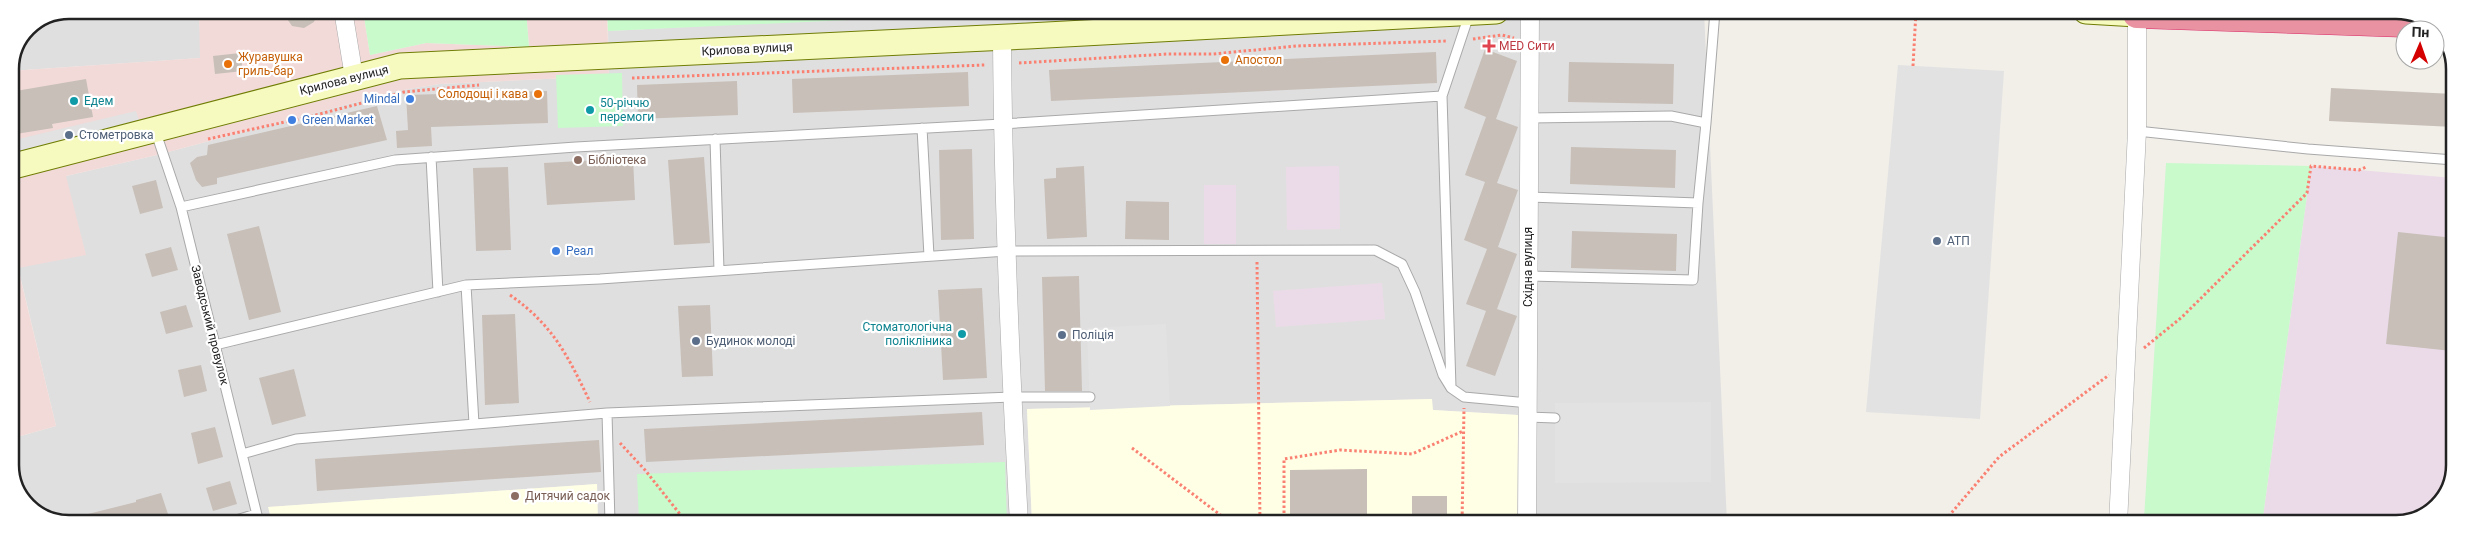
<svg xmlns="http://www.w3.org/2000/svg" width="2465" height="534" viewBox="0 0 2465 534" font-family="Roboto,sans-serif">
  <rect width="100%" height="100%" fill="#f2efe9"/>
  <path fill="#e0dfdf" d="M68,10h131l2,48 -191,13 17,-44z
    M1021,10l683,1 23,513h-210l1,-109 -86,-5 -1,-11 -404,10 5,114h-434l-1,-39 -328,23 3,16h-215l-30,-16 -17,-34v-34l46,-13 -38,-159 48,-91 91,-21 240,-64 42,-7 170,-8 -1,-45z"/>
  <path fill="#f2dad9" d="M199,10h164l7,45 56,-12 103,4 -3,-37h81l2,66 -170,8 -42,7 -240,64 -91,21 20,79 -68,13 38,158 -46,13v-368l190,-13z"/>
  <path fill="#ebdbe8" d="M1339,166l1,63 -53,1 -1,-63z
    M2311,166l143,12v299l-19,33 -38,14h-135z
    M1204,185h32v59h-32z
    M1382,283l3,36 -109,8 -3,-36z"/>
  <path fill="#ffffe5" d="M1432,399l1,11 85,5 -1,109 -485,-1 -5,-114z
    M597,484l1,39h-326l-4,-16z"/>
  <path fill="#c8facc" d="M363,10h163l3,37 -103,-4 -56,12z
    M607,10h414v2l-413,19z
    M622,73l1,53 -65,2 -2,-53z
    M2166,163l145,3 -49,358h-106l-12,-5z
    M1005,462l2,61h-368l-2,-49z"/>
  <path fill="#e2e2e2" d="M1898,65l106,6 -24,348 -114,-7z
    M136,111l5,15 -131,32v-17z
    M1166,324l4,82 -80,4 -3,-82z
    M1711,402v80l-156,1v-80z"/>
  <path fill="#c7bfb8" d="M281,10h37l-4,12 -10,6 -12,-2z
    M1485,49l32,12 -21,58 22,8 -21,56 21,7 -20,57 19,7 -20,55 20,7 -22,60 -29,-10 20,-55 -20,-7 21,-55 -23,-9 21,-58 -20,-7 21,-58 -22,-9z
    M1436,52l1,31 -386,18 -2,-31z
    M240,53l3,18 -28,3 -2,-18z
    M1569,62l105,2 -1,40 -105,-2z
    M968,72l1,34 -176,7 -1,-34z
    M86,79l7,38 -41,7 1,4 -43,7v-43z
    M737,81l1,34 -100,4 -1,-34z
    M2331,88l123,6v33l-125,-6z
    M547,91l1,32 -117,4 1,19 -35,2 -1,-17 12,-1 -2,-35z
    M377,106l10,34 -170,38v6l-15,3 -6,-7 -6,-17 7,-6 10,-2 1,-10z
    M1571,147l105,3 -1,38 -105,-4z
    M972,149l2,90 -33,1 -2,-90z
    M704,157l6,86 -36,2 -6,-85z
    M633,158l2,42 -88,5 -3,-42z
    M1084,166l3,71 -40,2 -3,-60 12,-1v-10z
    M508,167l3,83 -35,1 -3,-83z
    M156,180l7,28 -23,6 -8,-28z
    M1126,201l43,1v38l-44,-1z
    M259,226l22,86 -32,8 -22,-86z
    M1572,231l105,3 -1,37 -105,-3z
    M2398,232l56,6v92l-2,21 -66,-7z
    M171,247l7,23 -26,7 -7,-23z
    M1079,276l3,115h-37l-3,-114z
    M982,288l5,90 -44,2 -5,-90z
    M186,305l7,22 -27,7 -6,-22z
    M710,305l3,71 -31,1 -4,-71z
    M515,314l4,89 -34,2 -3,-90z
    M201,365l6,26 -23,6 -6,-27z
    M294,369l12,47 -34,9 -13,-47z
    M982,412l2,33 -338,17 -2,-33z
    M215,427l8,30 -25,7 -7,-31z
    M599,440l2,32 -284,19 -2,-32z
    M1367,469v55l-77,-1v-53z
    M230,481l7,23 -24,7 -7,-23z
    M161,493l10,30h-98l-1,-5 64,-16v-2z
    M1412,496h35v28h-35z"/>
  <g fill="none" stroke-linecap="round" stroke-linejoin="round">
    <defs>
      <path id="lane" d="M1442,96l27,-81
        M1706,123l9,-112
        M922,128l7,128
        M155,130l26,77 78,316
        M2137,131l171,18 146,11
        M715,139l4,132
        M431,157l7,135
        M1529,197l169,6 8,-80 -35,-7 -141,2
        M181,207l214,-47 181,-13 426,-23 440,-28 9,292
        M1528,276l165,4 5,-77
        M466,285l8,139
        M215,345l251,-60 134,-6 407,-28 368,-1 27,14 13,28 28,83 8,13 13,9 64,6
        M607,413l3,110
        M1528,417l27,1
        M242,454l54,-15 311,-26 405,-16h78
        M226,523l30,-9"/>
      <path id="street" d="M343,10l11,67
        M1002,37c1,162 8,324 17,486
        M1527,524l3,-513
        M2118,524l19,-393v-117"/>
      <path id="secondary" d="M2086,11l51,3
        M10,167l390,-101 628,-30 468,-25"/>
      <path id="highway" d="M2137,11v3l296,10"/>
    </defs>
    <use href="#lane" stroke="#a9a9a9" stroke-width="11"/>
    <use href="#street" stroke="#a9a9a9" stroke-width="19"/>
    <use href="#secondary" stroke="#707d05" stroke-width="27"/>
    <use href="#highway" stroke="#dc2a67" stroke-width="29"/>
    <path stroke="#fa8072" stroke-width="3" stroke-dasharray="2.5 2.5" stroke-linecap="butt" d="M1473,39l29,-4 12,3
      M1019,63l149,-9h45l84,-8 150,-5
      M1913,66l3,-55
      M632,78l353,-13
      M208,139l104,-23 92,-24 75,-7
      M1257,262l3,261
      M510,295c43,30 58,61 80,107
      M2144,348l38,-31 125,-124 4,-27 48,4 7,-3
      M620,443l25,27 42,53
      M1132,448l99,75
      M893,523l109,-4
      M1284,523v-64l56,-9 72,4 51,-23
      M1462,524l2,-116
      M1942,524l57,-67 110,-82"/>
    <use href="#lane" stroke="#fff" stroke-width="9"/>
    <use href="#street" stroke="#fff" stroke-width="18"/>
    <use href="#secondary" stroke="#f7fabf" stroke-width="25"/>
    <use href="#highway" stroke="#e892a2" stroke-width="28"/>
  </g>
  <path fill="#e0444e" stroke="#fff" stroke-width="2" d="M1486.5 38.5h5v5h5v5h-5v5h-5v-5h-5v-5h5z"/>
  <g fill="#e8710a" stroke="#fff" stroke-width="2">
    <circle cx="1225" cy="60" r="5"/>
    <circle cx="228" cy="64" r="5"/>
    <circle cx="538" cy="94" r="5"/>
  </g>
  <g fill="#3f7fe0" stroke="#fff" stroke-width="2">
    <circle cx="410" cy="99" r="5"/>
    <circle cx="292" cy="120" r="5"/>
    <circle cx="556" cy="251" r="5"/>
  </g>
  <g fill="#0f9aa8" stroke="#fff" stroke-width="2">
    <circle cx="74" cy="101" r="5"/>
    <circle cx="590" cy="110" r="5"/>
    <circle cx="962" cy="334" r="5"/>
  </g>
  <g fill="#5c6f8a" stroke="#fff" stroke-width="2">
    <circle cx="69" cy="135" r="5"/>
    <circle cx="1937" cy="241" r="5"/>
    <circle cx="1062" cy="335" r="5"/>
    <circle cx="696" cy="341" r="5"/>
  </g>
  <g fill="#8d6e63" stroke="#fff" stroke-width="2">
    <circle cx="578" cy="160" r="5"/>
    <circle cx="515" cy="496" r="5"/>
  </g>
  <g text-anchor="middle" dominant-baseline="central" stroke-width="4.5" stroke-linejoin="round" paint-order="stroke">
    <g font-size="12" fill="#be3a42" stroke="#fff" text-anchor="start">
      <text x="1499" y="46">MED Сити</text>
    </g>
    <g font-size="12" fill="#222" stroke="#fff">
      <text transform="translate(747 49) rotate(-3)">Крилова вулиця</text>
      <text transform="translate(344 80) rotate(-14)">Крилова вулиця</text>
      <text transform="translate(1528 267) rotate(-90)">Східна вулиця</text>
      <text transform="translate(210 325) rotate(76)">Заводський провулок</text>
    </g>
    <g font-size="12" fill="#c56008" stroke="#fff" text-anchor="start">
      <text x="238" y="57">Журавушка<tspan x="238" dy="14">гриль-бар</tspan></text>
      <text x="1235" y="60">Апостол</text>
      <text x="528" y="94" text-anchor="end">Солодощі і кава</text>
    </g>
    <g font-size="12" fill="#366cbe" stroke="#fff" text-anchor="start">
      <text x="400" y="99" text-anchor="end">Mindal</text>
      <text x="302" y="120">Green Market</text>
      <text x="566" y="251">Реал</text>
    </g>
    <g font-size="12" fill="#0d838f" stroke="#fff" text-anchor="start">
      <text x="84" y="101">Едем</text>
      <text x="600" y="103">50-річчю<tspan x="600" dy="14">перемоги</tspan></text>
      <text x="952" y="327" text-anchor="end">Стоматологічна<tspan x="952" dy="14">полікліника</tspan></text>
    </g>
    <g font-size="12" fill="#4e5e75" stroke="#fff" text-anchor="start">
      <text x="79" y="135">Стометровка</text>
      <text x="1947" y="241">АТП</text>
      <text x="1072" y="335">Поліція</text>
      <text x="706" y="341">Будинок молоді</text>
    </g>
    <g font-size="12" fill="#785e54" stroke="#fff" text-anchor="start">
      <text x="588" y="160">Бібліотека</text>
      <text x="525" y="496">Дитячий садок</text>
    </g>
  </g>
  <path d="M0 0H2465V534H0ZM69 19H2396A50 50 0 0 1 2446 69V465A50 50 0 0 1 2396 515H69A50 50 0 0 1 19 465V69A50 50 0 0 1 69 19Z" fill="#fff" fill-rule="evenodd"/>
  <path fill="none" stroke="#222" stroke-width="2.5" d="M69 19H2396A50 50 0 0 1 2446 69V465A50 50 0 0 1 2396 515H69A50 50 0 0 1 19 465V69A50 50 0 0 1 69 19Z"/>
  <g transform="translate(2420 45) rotate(2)"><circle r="24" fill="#ffffff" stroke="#a7a7a7"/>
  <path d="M0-4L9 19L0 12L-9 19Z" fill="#d40000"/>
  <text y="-8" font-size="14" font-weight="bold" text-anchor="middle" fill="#222222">Пн</text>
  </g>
</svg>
